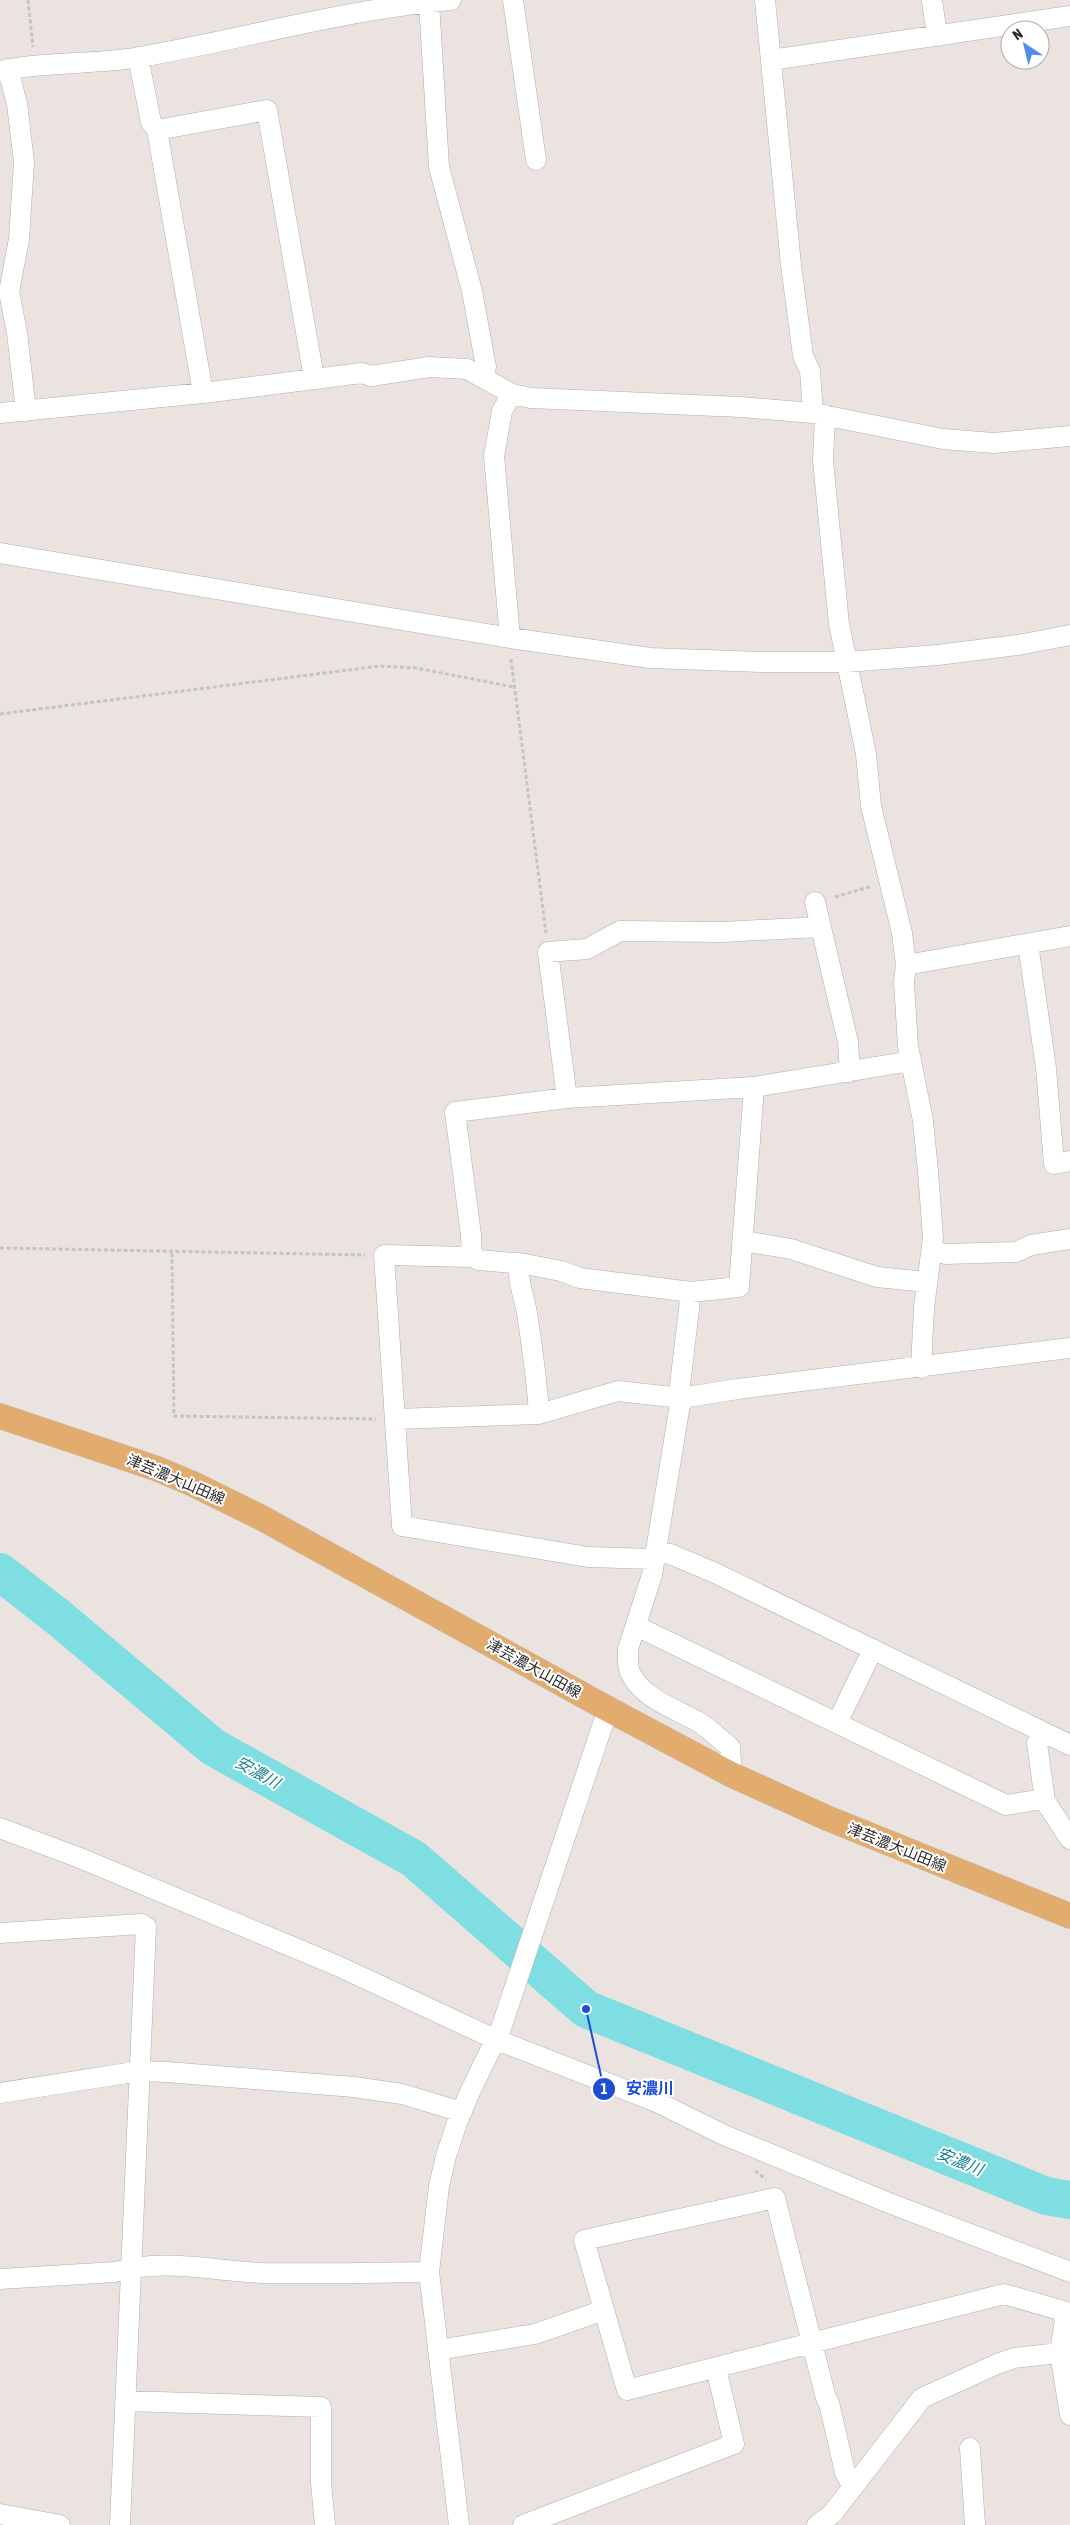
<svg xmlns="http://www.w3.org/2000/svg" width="1070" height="2525" viewBox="0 0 1070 2525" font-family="'Asap Condensed','Noto Sans JP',sans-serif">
  <rect width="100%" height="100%" fill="#ebe3df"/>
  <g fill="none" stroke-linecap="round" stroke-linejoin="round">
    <path stroke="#7edee2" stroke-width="38" d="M0,1572l58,45 155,130 201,112 172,150 460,187 24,4"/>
    <defs>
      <path id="minor" d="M513,0l23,160
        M765,0l26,265 12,91 7,15 3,42
        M932,0l5,36
        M429,2l10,165 33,124 14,76 -5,10
        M138,57l13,65 6,8 46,263
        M771,60l299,-44
        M8,69l9,35 7,58 -5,77 -10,53 8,41 9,78
        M0,71c46,-10 94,-6 140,-14 104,-18 206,-48 311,-57
        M157,130l110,-20 47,268
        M0,413l203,-20 159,-20 9,3 58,-9 38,2 45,25 18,4 211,9 72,6 130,26 51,4 76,-7
        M825,415l-2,46 16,163 27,130 5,52 31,127 4,32 -2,17 4,64 15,75 5,50 5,67 -9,70 -3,60
        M0,553l510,85 140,20 111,4h86l91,-7 80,-10 52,-10
        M510,638l-16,-182 8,-45 10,-17
        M815,902l33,140 2,30
        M1028,944l18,124 8,96 16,-3
        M906,965l164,-29
        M567,1098l187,-11 157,-26
        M743,1241l48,8 86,28 50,5
        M932,1250l13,4 71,-2 15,-7 39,-6
        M472,1257l-1,-22 -16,-123 112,-14 -19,-146 39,-3 33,-18 102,1 98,-5
        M519,1263c-2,17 5,33 8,50 5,33 10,67 12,101
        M691,1292l-11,93 1,13 -29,177 -24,74c0,7 -1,16 2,23 10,25 45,37 67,49 12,7 22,18 33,26l2,28
        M396,1419l143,-5 79,-23 63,7 57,-9 332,-41
        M655,1552l15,2 43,18 357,173
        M653,1559l-65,-2 -186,-31 -18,-271 88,2 7,3 46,4 36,7 19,7 111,14 48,-5 15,-200
        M636,1626l370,179 31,-5 8,1 25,38
        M837,1723l36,-74
        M1041,1731l-4,12 8,58
        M0,1828l80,30 258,108 159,74 162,63 65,32 165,68 181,69
        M0,1933l142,-9 4,3 -26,598
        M0,2093l140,-22 27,1 187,15 48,7 60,18
        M0,2279l115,-7c48,-14 99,-1 147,1 56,1 112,0 167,-1
        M1066,2312l-6,41 10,62
        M438,2350l97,-16 69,-24
        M126,2401l195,6v76l4,42
        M970,2448l5,77
        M852,2486l-7,-14 -16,-69 -3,-5 -51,-200 -191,42 43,150 377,-96 66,19
        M0,2514l60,11
        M459,2525l-30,-253 10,-86 7,-30 11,-33 12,-29 32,-66 107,-319
        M523,2525l211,-81 -18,-76
        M817,2525l15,-11 90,-116 75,-34 17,-6 46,-5"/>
      <path id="major" d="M0,1416l155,52 36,15 71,35 346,191 124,66 95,43 243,98"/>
    </defs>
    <use href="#minor" stroke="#abb0b6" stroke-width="21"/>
    <use href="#major" stroke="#c4c4c4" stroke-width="26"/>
    <path stroke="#c4c4c4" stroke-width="3" stroke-dasharray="4 2.5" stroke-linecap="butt" d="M28,0l5,47
      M511,659l35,274
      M0,714l380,-48 36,2 98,19
      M835,897l37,-11
      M0,1248l365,7
      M172,1253l2,163 202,3
      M755,2171l11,8"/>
    <use href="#minor" stroke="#fff" stroke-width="20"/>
    <use href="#major" stroke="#e2ac6e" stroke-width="25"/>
  </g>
  <g text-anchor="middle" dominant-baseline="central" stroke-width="4" stroke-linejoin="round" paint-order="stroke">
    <g font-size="15" fill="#2b2b2b" stroke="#fff">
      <text transform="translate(176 1479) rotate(23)">津芸濃大山田線</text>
      <text transform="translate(534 1668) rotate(29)">津芸濃大山田線</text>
      <text transform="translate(897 1847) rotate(22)">津芸濃大山田線</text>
    </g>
    <g font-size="16" font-style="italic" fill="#1c818e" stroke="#fff">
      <text transform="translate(258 1772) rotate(29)">安濃川</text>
      <text transform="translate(960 2161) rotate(22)">安濃川</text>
    </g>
  </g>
  <path fill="none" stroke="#1d4ed8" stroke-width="2" d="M586 2009L604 2089"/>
  <g fill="#1d4ed8" stroke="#fff" stroke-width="2">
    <circle cx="586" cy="2009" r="5"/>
    <circle cx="604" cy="2089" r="12"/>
  </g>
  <g font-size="15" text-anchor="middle" font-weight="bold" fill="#fff">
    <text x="604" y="2094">1</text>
  </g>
  <g font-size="16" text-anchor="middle" font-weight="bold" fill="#1d4ed8" stroke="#fff" stroke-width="4" stroke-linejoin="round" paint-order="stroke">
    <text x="650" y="2094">安濃川</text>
  </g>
  <g transform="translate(1025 45) rotate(325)"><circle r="24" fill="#ffffff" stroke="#aaaaaa"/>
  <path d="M0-4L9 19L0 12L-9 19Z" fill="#518fe7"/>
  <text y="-8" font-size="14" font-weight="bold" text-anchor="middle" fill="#2b2b2b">N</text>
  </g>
</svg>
